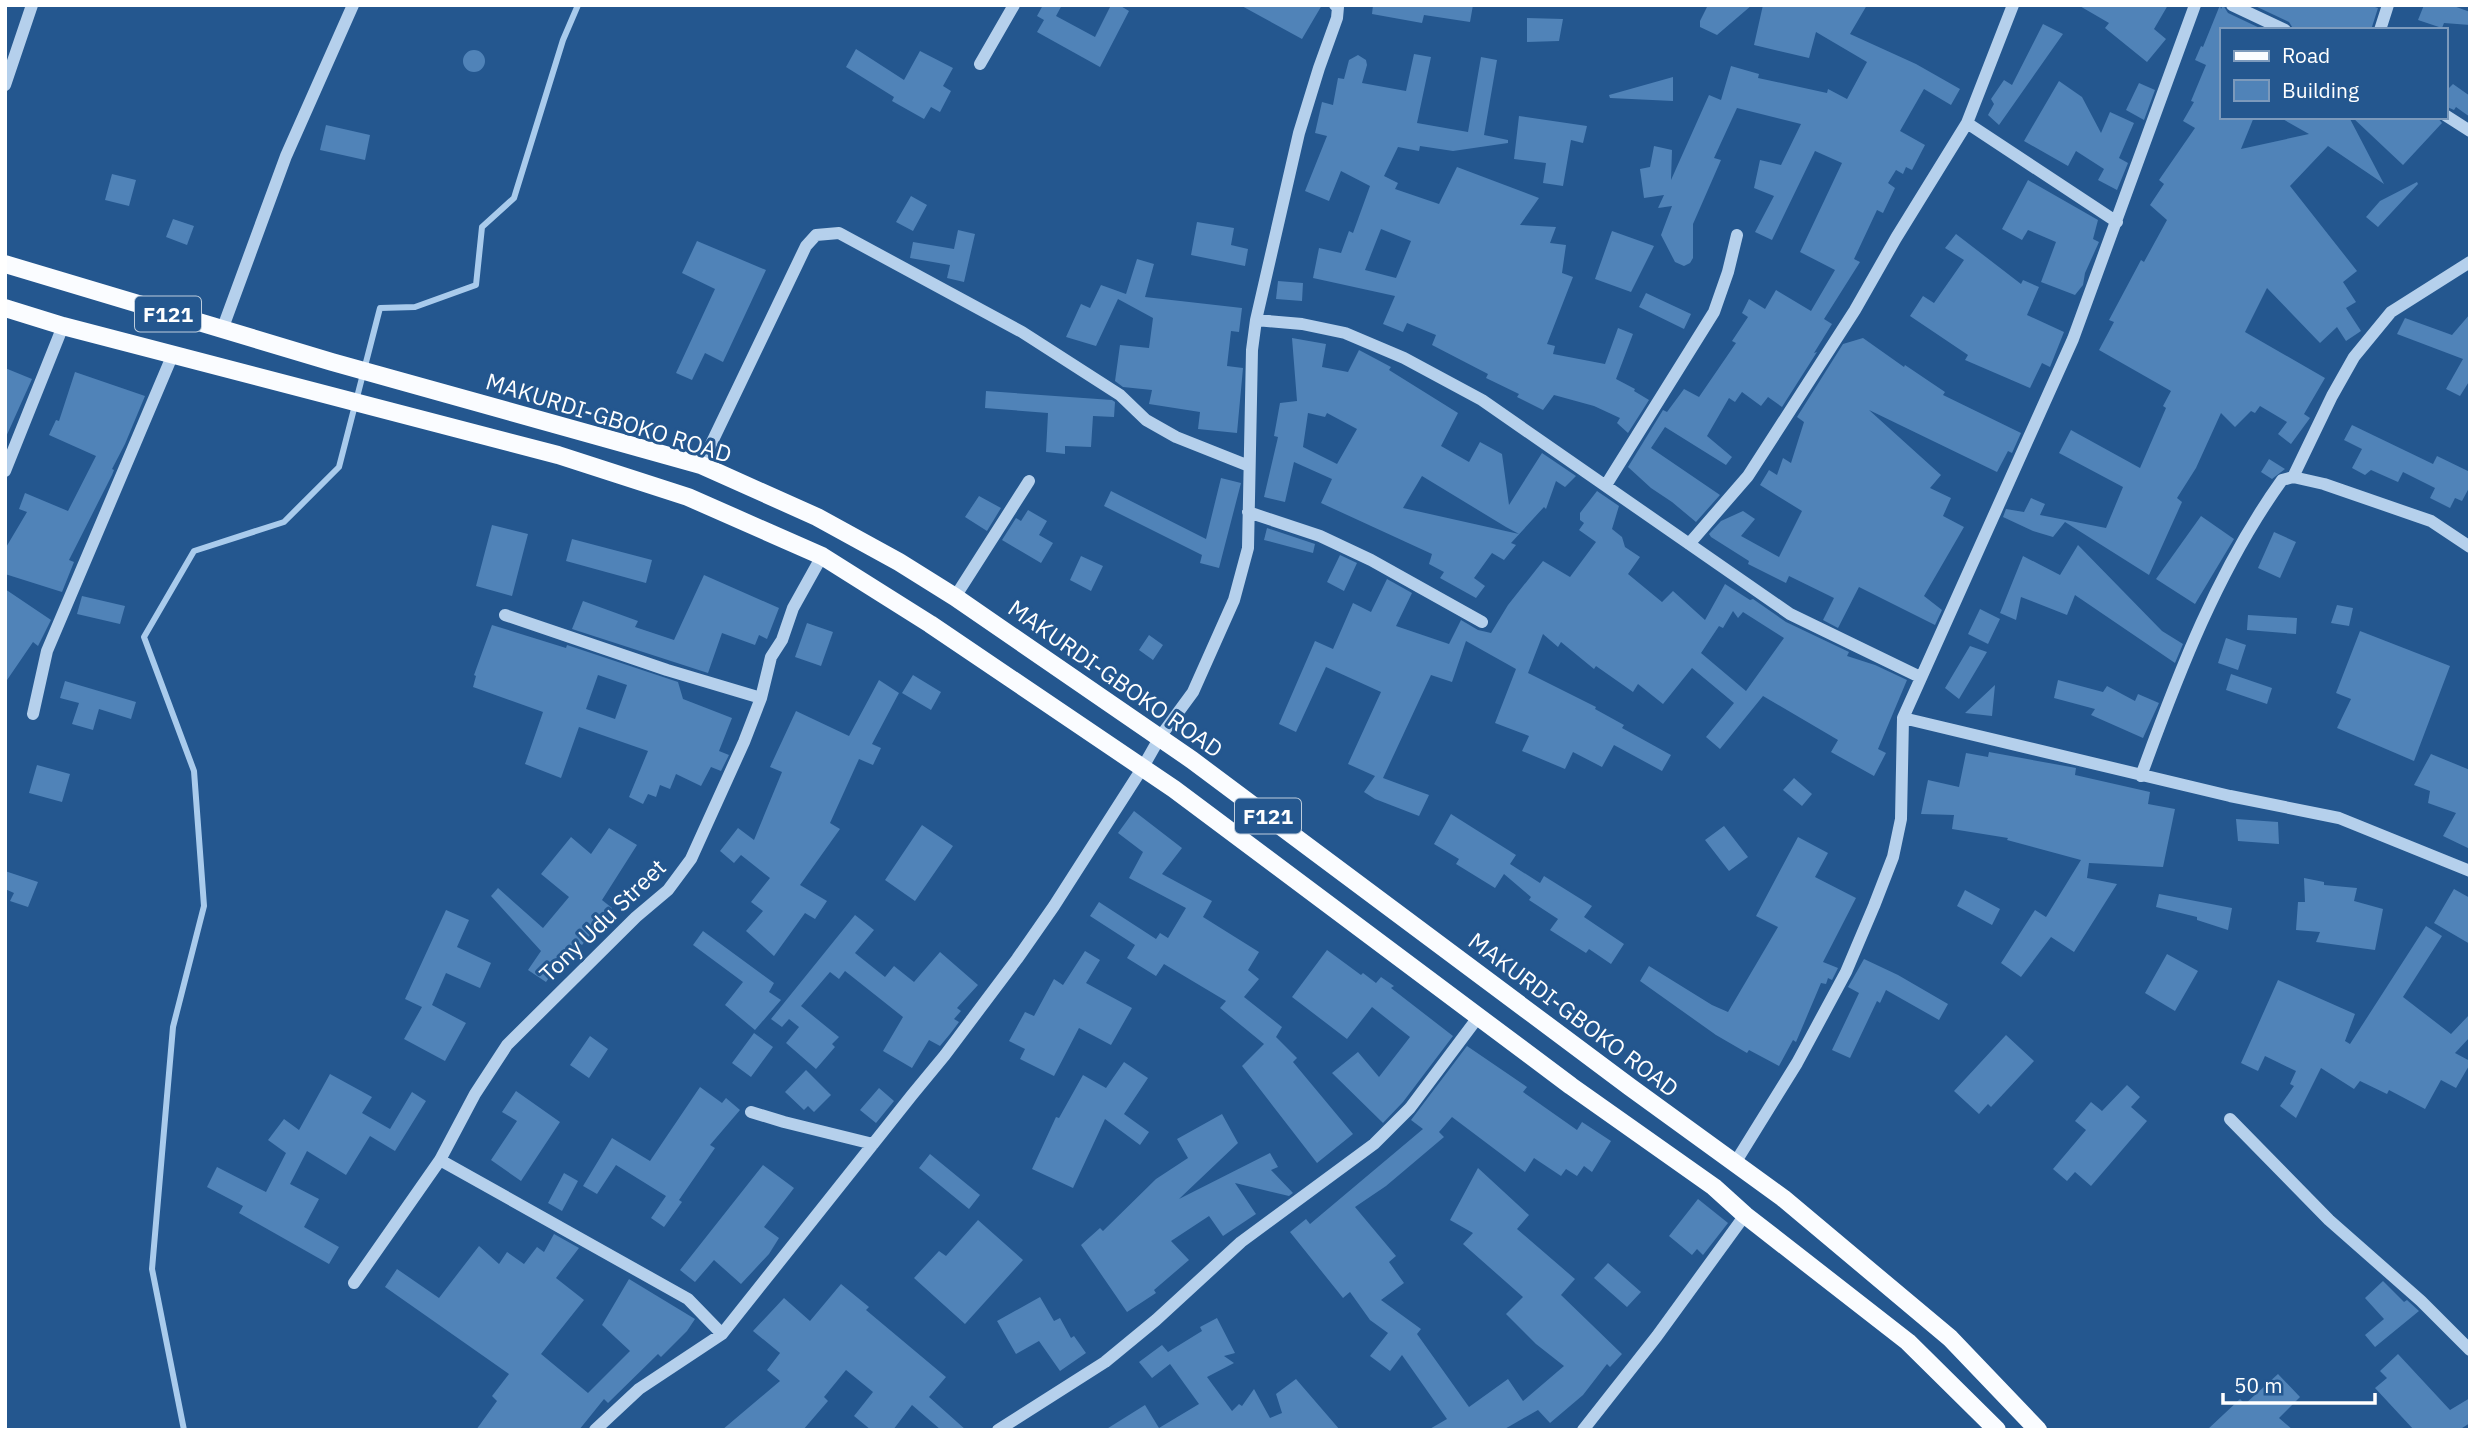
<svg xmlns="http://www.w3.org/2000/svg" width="2475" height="1435" viewBox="0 0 2475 1435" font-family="'IBM Plex Sans',sans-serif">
  <rect width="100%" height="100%" fill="#24578f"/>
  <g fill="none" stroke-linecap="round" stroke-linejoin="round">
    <path stroke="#a9cbec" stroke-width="6" d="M184,1430l-32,-161 21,-242 31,-121 -10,-135 -50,-134 50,-86 90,-29 55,-55 41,-159 35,-1 61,-22 6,-58 32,-29 49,-158 15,-35"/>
  </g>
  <path fill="#5083b8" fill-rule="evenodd" d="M1043,5h19l-6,11 39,21 16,-32h8l10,6 -29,56 -63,-35 7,-12 -7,-4z
    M1240,5h82l-20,34z
    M1373,5h100l-3,17 -46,-7 -2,8 -50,-9z
    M1708,5h44l-35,30 -17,-8v-6z
    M1763,5h104l-17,29 66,30 44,25 -9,16 -27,-16 -24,42 25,14 -13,25 -6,-3 -3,7 -7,-4 -8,13 7,5 -12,25 -6,-3 -23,49 6,3 -36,57 8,5 -18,29 3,-1 -35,55 -14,-10 -7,9 -19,-14 -7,10 -6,-4 -22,38 25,21 -6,8 -61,-38 -14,21 69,47 -24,27 -24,-20 -21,-14 -23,-21 35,-57 4,2 17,-23 15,8 37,-54 -4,-2 16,-24 -6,-4 7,-14 16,10 11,-19 35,21 24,-41 -35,-18 42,-89 -27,-12 -43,89 -17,-8 19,-36 -20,-8 6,-28 21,5 20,-41 -64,-16 -23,50 7,2 -28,64v34l-3,5 -6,3 -9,-4 -14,-27 11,-29 -14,2 6,-13 -20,3 -4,-29 10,-2 4,-21 18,4 -1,30 38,-85 12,5 10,-34 28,8 -1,4 69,15 1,-4 19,10 20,-37 -51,-30 -7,26 -55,-13z
    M2078,5h90l-14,24 12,10 -19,23 -42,-34 4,-5z
    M2220,5l1,4 2,-4 5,8 36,17h-43v87h33l-13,32 68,-15 -30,-17h70l35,67 -56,-38 -38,40 67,85 -14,11 13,20 -10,6 15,23 -15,10 -9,-14 -17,16 -53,-55 -22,44 80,46 -21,36 6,4 -19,26 -13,-10 9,-12 -27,-16 -5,7 -4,-2 -16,16 -14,-14 -25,55 -19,30 5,4 -33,73 -84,-53 -12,15 -20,-6 -30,-14 3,-8 18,3 7,-14 14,6 -5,11 66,13 17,-41 -64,-34 12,-23 69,38 26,-60 -3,-2 8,-15 -72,-41 15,-28 -5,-2 32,-60 3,2 23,-42 -17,-15 14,-21 -5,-4 36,-52 -12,-7 11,-19 -3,-1 15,-36 -11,-5 6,-14 2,1z
    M2253,5h116l9,3 -7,22h-77l-5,-8z
    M2424,5h27l19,7v13l-26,-2 -2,5 -24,-8z
    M1527,18l36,1 -4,22 -32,1z
    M2043,24l20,10 -64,91 -11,-10 6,-11 -3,-5 13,-19 8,5z
    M856,49l48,31 16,-29 33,17 -10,18 8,5 -11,21 -9,-5 -7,12 -32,-18 2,-4 -48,-30z
    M463 61a11 11 0 1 1 22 0a11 11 0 1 1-22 0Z
    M1414,54l17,3 -14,66 51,9 13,-75 16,3 -13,75 24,5v3l-55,8 -33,-5 -1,5 -21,-4 -14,29 14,7 -3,6 44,15 18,-37 82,31 -19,27 36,2 -6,16 16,2 -4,28 11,4 -26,67 8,2 -2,8 52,10 13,-36 15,6 -17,45 19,10 -1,2 15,9 -21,33 -11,-10 3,-5 -26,-12 -40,-11 -11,15 -26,-13 2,-3 -33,-16 2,-4 -56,-29 4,-10 -29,-12 -4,9 -20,-8 12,-28 -82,-18 6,-30 22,5 8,-22 4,2 17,-47 -29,-15 -12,30 -24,-10 22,-55 -12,-3 7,-31 11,3 5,-27 6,1 5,-19 9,-5 8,5 1,5 -5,18 44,8zM1381,229l30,12 -15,37 -31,-8z
    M1673,77v24l-63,-3 -1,-3z
    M2059,81l23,16 19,36 9,-21 24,11 -15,35 9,5 -11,27 -19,-10 6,-11 -28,-18 -8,15 -44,-25z
    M2139,83l16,7 -11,30 -18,-10z
    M2453,84l17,12v21l-14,-10 -2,3 -9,-4v-14z
    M1519,116l68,10 -4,17 -12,-3 -8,46 -20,-3 3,-20 -32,-4z
    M2352,117h85l5,6 -39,42z
    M326,125l44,10 -5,25 -45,-10z
    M112,174l24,6 -7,26 -24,-6z
    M2028,180l70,40 -5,19 6,3 -14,31 -2,12 -8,10 -34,-13 15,-40 -28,-12 -6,10 -20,-11z
    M2417,182l1,2 -40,43 -12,-10 14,-16z
    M911,196l16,9 -14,26 -17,-9z
    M173,219l21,7 -7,19 -21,-8z
    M1197,222l37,6 -3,17 17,4 -3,17 -54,-11z
    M958,230l17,4 -11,48 -17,-4 3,-13 -40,-7 3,-16 41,7z
    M1612,231l42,15 -23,46 -36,-13z
    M1956,234l65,50 2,-4 16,7 -12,28 37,17 -14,35 -8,-4 -12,25 -65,-28 3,-5 -58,-39 13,-20 11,7 30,-43 -19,-12z
    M697,241l69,29 -43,92 -18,-9 -13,27 -16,-7 39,-84 -33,-16z
    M1137,259l17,5 -9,33 97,11 -3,24 -8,-1 -4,35 16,2 -6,65 -39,-4 2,-17 -51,-8 3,-14 -29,-3 -8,-6 5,-36 29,3 4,-30 -35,-19 -22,47 -30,-9 15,-33 9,4 11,-23 25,9z
    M1278,281l25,2 -1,18 -26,-2z
    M1646,293l45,21 -7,15 -45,-22z
    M2470,314v66l-10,16 -14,-7 17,-30 -66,-25 8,-16 47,17z
    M1292,338l34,6 -4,23 26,5 11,-22 32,17 -2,3 69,43 -17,33 28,16 11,-20 22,12 7,51 33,-52 34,23 -11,11 -9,-6 -10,28 -2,-2 -33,36 5,2 -12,15 -12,-7 -18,25 11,8 -9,12 -36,-20 4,-6 -15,-8 3,-10 -111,-51 11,-24 -38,-17 -9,40 -21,-5 14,-60 -4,-1 6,-33 17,-2zM1308,413l17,4 2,-4 30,16 -20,35 -34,-17zM1422,476l84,51 13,7 -116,-26z
    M1863,338l41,29 1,-2 40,27 -2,3 78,38 -9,20 -4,-2 -11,21 -128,-62 72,65 -11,13 21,10 -8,18 21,11 -40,69 18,14 -7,15 -76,-38 -21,41 -15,-8 11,-22 -45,-22 -3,7 -38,-19 1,-3 -38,-24 -2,-3 12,-13 22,-10 12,8 -14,17 38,21 23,-46 -42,-26 9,-15 8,5 6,-17 8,5 13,-41 -7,-5 46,-73z
    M5,368l27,11 -27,60z
    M75,372l70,24 -20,48 -13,25 2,1 -2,5 -43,85 5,2 -12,30 -57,-18v-25l22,-37 -8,-3 6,-16 43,18 28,-55 -47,-21 7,-15 3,1z
    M986,391l126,9 3,2 -1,15 -21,-1 -2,31 -26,-1v8l-19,-2 2,-39 -63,-5z
    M2352,425l81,39 4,-8 33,16v14l-8,15 -7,-3 -5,10 -20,-10 5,-10 -32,-16 -5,10 -27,-12 -6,5 -13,-7 10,-19 -18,-9z
    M2269,459l16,10 -13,10 -11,-7z
    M1221,478l20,5 -22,85 -19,-5 2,-8 -98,-49 7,-15 95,48z
    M1597,491l22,15 -7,23 10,8 3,10 15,10 -12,17 34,28 11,-11 32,29 20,-36 25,16 3,-1 33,23 63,30 -2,4 28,9 32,15 -29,69 8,4 -12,23 -43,-24 7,-12 -75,-44 -43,53 -14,-12 28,-34 -42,-35 -29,36 -25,-20 -5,8 -37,-26 -2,3 -33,-27 -3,5 -15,-13 -15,39 68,34 -1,2 29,16 -2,3 49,27 -9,16 -48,-26 -12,22 -29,-15 -8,17 -43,-18 7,-15 -34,-13 21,-54 -50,-28 -14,41 -21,-7 -48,103 46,17 -10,21 -44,-17 -11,-7 11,-16 -27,-12 33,-72 -55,-25 -30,65 -17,-8 36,-83 18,8 20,-46 18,9 16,-33 25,14 -16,33 53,18 12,-24 17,10 13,3 17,-28 35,-44 27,16 26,-35 -17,-12 5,-7 -4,-3v-7zM1733,611l5,7 5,-6 41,26 -38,53 -45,-38 18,-27 4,2z
    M979,496l22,12 -14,23 -22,-14z
    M1028,510l19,11 -8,14 14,8 -12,20 -39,-23 14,-22 5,3z
    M2201,516l33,23 -39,65 -39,-25z
    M492,525l36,9 -16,62 -36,-10z
    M1267,528l48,16 -2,9 -49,-13z
    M2274,532l22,10 -16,36 -22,-10z
    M572,539l80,21 -6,23 -80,-22z
    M2078,545l84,86 21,13 -8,19 -100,-68 -8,20 -46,-18 -5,23 -16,-7 23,-57 37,19z
    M1340,555l17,8 -13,28 -17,-9z
    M1081,556l22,10 -12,25 -21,-11z
    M704,575l75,33 -12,31 -8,-4 -4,10 -33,-12 -14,40 -136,-44 11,-28 55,20 -3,6 39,13z
    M5,589l46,31 -13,26 -5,-4 -28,41z
    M82,596l43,10 -5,18 -43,-10z
    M2337,605l16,3 -4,18 -18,-3z
    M1980,609l20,10 -12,25 -20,-10z
    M2248,615l49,3 -1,16 -49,-4z
    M807,623l26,9 -12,34 -26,-9z
    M492,625l74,23 1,-3 111,37 5,17 49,19 -13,33 10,4 -8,16 -10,-4 -10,19 -25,-12 -6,15 -10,-4 -4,12 -8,-3 -5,10 -14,-7 19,-46 -69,-24 -18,51 -36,-14 18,-52 -70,-25 3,-11 -2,-1zM598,675l29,10 -12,34 -29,-10z
    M2360,631l90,35 -36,95 -77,-33 14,-29 -15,-6z
    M1149,635l14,10 -10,15 -14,-10z
    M2226,638l20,7 -8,25 -20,-7z
    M1970,646l17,6 -28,47 -14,-11z
    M2231,674l41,14 -5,16 -41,-14z
    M913,675l28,17 -10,18 -29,-17z
    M879,680l20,13 -27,51 9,4 -8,17 -14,-6 -29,64 10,6 -40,56 27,16 -12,18 -10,-6 -31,43 -28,-25 17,-20 -12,-9 19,-24 -29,-23 -7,8 -14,-12 18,-23 16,12 28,-68 -12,-5 26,-56 53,25z
    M2058,680l45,12 4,-6 28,15 3,-7 21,9 -16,35 -52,-23 4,-6 -41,-11z
    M65,681l71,21 -5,17 -32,-10 -6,21 -21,-6 7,-21 -19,-5z
    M1995,685l-3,31 -27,-3z
    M1989,752l87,16 -1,7 75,17 -2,12 27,5 -12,58 -74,-4 -2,15 30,6 -43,68 -23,-15 -30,40 -20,-14 34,-53 11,7 35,-57 -74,-20 1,-2 -56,-9 2,-14 -33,-1 7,-34 31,7 7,-34 22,4z
    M2431,754l39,16v79l-27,-13 13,-23 -28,-10 2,-12 -16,-6z
    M37,765l33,9 -8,28 -33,-9z
    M1794,778l18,16 -10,12 -19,-16z
    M1134,811l48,37 -20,26 50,27 -9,16 56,35 -11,18 11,9 -15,18 38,30 -6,10 21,21 -4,4 60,72 -36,29 -75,-97 22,-22 -44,-36 6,-7 -62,-37 -8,12 -29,-18 8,-13 -45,-29 9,-14 57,37 4,-6 8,5 18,-30 -57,-30 14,-26 -25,-19z
    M1451,814l65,41 -6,9 30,19 4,-7 48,30 -8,11 40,27 -13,20 -22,-15 -3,4 -36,-23 8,-11 -29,-19 2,-3 -27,-23 -9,14 -39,-24 3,-5 -25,-15z
    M2236,819l42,3 1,22 -41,-3z
    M922,825l31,21 -38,55 -30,-21z
    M1724,826l24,31 -19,14 -24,-31z
    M609,828l28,17 -35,55 10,8 -30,37 -6,-4 -4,6 -1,-1 -25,36 -18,-12 13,-19 -50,-55 7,-8 45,40 26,-31 -28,-23 30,-37 20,17z
    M1798,837l30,16 -13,24 41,21 -33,64 15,6 -6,12 -4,-2 -2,6 -5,-1 -25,59 -3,-2 -14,26 -30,-16 -2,3 -31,-18 -76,-54 9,-15 63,39 16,7 50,-85 -22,-11z
    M5,871l33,11 -10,25 -18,-6 4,-8 -9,-4z
    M2304,878l20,4v3l33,3 -3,13 29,8 -8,41 -59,-8 4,-10 -24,-2 2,-28h7z
    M2454,889l16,9v46l-36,-21z
    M1965,890l35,19 -8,16 -35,-19z
    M2159,894l73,14 -4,22 -31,-10v-3l-41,-10z
    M446,910l23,10 -12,27 34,16 -11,25 -34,-15 -14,32 34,18 -21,38 -41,-22 18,-32 -17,-8z
    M855,915l19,15 -19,23 30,24 9,-11 20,16 26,-30 38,33 -21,23 4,3 -7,8 5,3 -9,12 -10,12 -11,-6 -17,28 -29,-17 20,-34 -58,-46 -6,8 -9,-7 -29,34 38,31 -7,7 3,3 -19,22 -30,-26 13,-16 -10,-8 -7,8 -11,-8z
    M2426,926l16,10 -39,61 48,37 19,-20v23l-15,16 15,8v3l-14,24 -15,-8 -16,29 -36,-19 -2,4 -27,-13 -6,8 -33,-21 -25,50 -16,-12 14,-20 -4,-2 6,-13 -31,-15 -7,15 -17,-8 37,-83 77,34 -10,27 5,3z
    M703,931l71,52 -5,9 12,8 -26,30 -30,-25 18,-23 -50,-37z
    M1327,950l34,25 2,-2 13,10 5,-6 13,9 -3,2 62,48 -50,66 -20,21 -51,-50 26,-21 21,25 31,-40 -38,-30 -25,32 -55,-42z
    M1085,951l15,9 -14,23 46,25 -21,37 -32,-17 -25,48 -34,-17 5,-10 -16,-8 16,-29 9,4 20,-37 9,6z
    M2167,954l31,17 -23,40 -30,-18z
    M1864,959l34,16 50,29 -9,16 -53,-30 -6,13 -3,-2 -27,57 -18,-8 27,-57 -11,-6z
    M754,1033l19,14 -22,30 -19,-14z
    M2006,1035l28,26 -43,46 -3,-3 -9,10 -25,-23z
    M590,1036l18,13 -19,29 -19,-13z
    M1467,1046l60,41 -4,5 54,38 5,-8 29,19 -19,31 -8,-6 -7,10 -11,-7 -5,7 -27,-18 -9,14 -73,-55 -13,15 5,5 -58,49 -31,21 41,49 -7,6 15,21 -23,17 40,29 -4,5 52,73 39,-28 15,22 41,-35 -28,-22 -30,-30 17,-17 -60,-53 10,-11 -23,-13 28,-52 51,47 -12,14 58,50 -14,16 61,59 -12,13 -3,-3 -24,31 -33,28 -12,-13 -35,20h-75l19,-11 -45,-64 -12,16 -20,-15 18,-23 -18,-13 -20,-28 -7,6 -53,-66 16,-13 4,5 113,-95 -12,-9z
    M1124,1062l24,16 -24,36 25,18 -9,13 -35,-26 -32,69 -41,-19 24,-52 3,1 24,-43 23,13z
    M806,1070l25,25 -17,17 -6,-6 -4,4 -19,-18z
    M330,1074l42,23 -10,16 28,16 22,-37 14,9 -31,50 -25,-15 -24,39 -39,-24 -17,33 29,15 -15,28 35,20 -10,17 -90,-51 4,-7 -36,-19 10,-20 49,25 20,-39 -18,-13 16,-21 15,11z
    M2127,1085l13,12 -9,10 16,14 -56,65 -16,-14 -8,9 -14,-12 33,-39 -11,-9 16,-19 11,9z
    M700,1087l22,16 4,-5 14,12 -30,35 5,3 -36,52 3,2 -18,25 -13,-9 15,-22 -50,-31 -19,29 -14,-8 29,-48 38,23z
    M879,1088l15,13 -18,22 -16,-13z
    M516,1091l44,31 -39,59 -30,-21 26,-39 -15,-9z
    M1222,1114l16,29 -59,56 91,-46 8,14 -7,3 22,23 -4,3 -54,-13 21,31 -33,22 -14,-20 -38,25 18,19 -35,30 2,3 -29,19 -46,-67 19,-17 3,3 53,-52 32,-21 -11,-19z
    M930,1154l50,41 -11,14 -50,-41z
    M763,1165l31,23 -30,39 15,11 -10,16 -28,30 -27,-24 -19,22 -15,-12z
    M564,1173l14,8 -16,30 -14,-8z
    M1698,1199l30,24 -25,32 -6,-6 -5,6 -23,-19z
    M978,1220l45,40 -58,64 -51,-46 25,-27 7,5z
    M554,1234l25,14 -23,30 28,22 -43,54 47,39 42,-42 -28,-26 27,-46 66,40 -8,12 -26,26 -3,-3 -50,49 -4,-4 -25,31h-103l21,-29 -5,-5 17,-22 -124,-87 12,-18 42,29 40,-52 20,18 8,-12 17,12 13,-17 7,5z
    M1608,1263l33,29 -14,15 -33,-29z
    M2383,1281l21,21 3,-2 12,11 -44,36 -10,-12 19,-16 -19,-21z
    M841,1284l28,23 -3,3 80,67 -17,20 37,33h-25l-29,-25 -19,25h-22l-17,-14 19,-24 -27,-22 -22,27 4,4 -25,29h-81l58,-49 -13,-11 13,-17 -27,-22 31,-33 26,23z
    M1040,1297l14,24 6,-3 11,20 3,-2 12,17 -26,18 -21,-30 -23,13 -19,-33z
    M1217,1318l18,35 -11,3 10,7 -27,14 25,34 7,-7 3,2 12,-17 16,29 12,-5 -6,-19 20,-15 44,51h-235l40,-25 14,23 40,-24 -29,-40 -18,14 -13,-16 23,-17 6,7 34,-21 -2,-4z
    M2398,1354l52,56 20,-12v25l-11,7h-45l-39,-42 12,-10 -7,-7z
    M2278,1374l22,23 -21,21 14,12h-86l33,-31 5,5z"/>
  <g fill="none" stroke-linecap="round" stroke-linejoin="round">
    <path stroke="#b5d0ec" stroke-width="12" d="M2232,5l53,25
      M2380,30l8,-25
      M980,64l34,-59
      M5,85l27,-80
      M2445,115l25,16
      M1967,123l150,99
      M1256,320l43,-187 20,-65 18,-50 1,-11 -3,-2
      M222,330l64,-174 67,-151
      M701,465l105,-219 10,-11 23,-2 183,99 98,63 26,25 30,17 73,29
      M5,471l58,-145
      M2293,477l39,-81 22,-39 37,-45 79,-50
      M1606,485l108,-173 14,-40 9,-37
      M1248,512l72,24 51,24 111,62
      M1689,544l59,-68 107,-166 41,-72 71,-115 46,-118
      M955,597l74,-116
      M505,615l162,55 94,28
      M33,714l14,-63 126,-297
      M1903,718l327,78 109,22 131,53
      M2141,776c37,-102 77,-207 141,-296l11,-3 31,7 107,37 39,26
      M751,1112l33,10 89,22
      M2230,1119l99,101 92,81 49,49
      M440,1160l248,139 34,35
      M1735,1163l62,-100 49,-91 28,-66 19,-49 8,-38 2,-101 170,-379 122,-334
      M354,1283l86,-123 35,-66 32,-49 129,-128 32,-27 23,-31 53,-117 17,-44 10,-41 11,-17 11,-32 29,-52
      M595,1430l44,-41 83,-55 190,-239 33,-40 72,-96 37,-53 89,-139 17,-30 33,-45 41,-92 14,-52 4,-198 4,-30 46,4 43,9 59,25 78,42 308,214 130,63
      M998,1430l107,-68 51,-42 85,-78 133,-98 36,-36 69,-92
      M1583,1430l74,-94 88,-121"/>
    <path stroke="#fafcff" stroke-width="18" d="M5,264l327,98 369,103 116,52 82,45 56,35 237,163 438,327 153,111 167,140 88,92
      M5,308l58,18 495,129 130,42 134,59 108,68 244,165 397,297 143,101 31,28 163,127 89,88"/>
  </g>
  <g text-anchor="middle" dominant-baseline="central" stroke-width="6" stroke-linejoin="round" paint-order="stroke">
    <g fill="#24578f" stroke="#bdcddd" stroke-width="2">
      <rect x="135" y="296.5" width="66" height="35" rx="5"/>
      <rect x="1235" y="798.5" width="66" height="35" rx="5"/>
    </g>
    <g font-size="21" font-weight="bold" fill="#fff">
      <text x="168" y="314">F121</text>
      <text x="1268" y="816">F121</text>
    </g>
    <g font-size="23" fill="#fff" stroke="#24578f">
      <text transform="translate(609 417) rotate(17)">MAKURDI-GBOKO ROAD</text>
      <text transform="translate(1116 678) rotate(35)">MAKURDI-GBOKO ROAD</text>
      <text transform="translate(602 920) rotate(-44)">Tony Udu Street</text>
      <text transform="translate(1574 1014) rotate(37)">MAKURDI-GBOKO ROAD</text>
    </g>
  </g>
  <rect width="2475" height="1435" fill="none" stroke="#ffffff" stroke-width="14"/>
  <rect x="2220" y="28" width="228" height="91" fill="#24578f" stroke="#7c9abc" stroke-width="2"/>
  <rect x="2234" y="51" width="35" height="10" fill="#fafcff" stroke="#7c9abc" stroke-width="2"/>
  <text x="2282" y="63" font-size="21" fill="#ffffff">Road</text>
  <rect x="2234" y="80" width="35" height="21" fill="#5083b8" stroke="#7c9abc" stroke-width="2"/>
  <text x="2282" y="98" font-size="21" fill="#ffffff">Building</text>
  <path d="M2223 1393v10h152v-10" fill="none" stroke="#ffffff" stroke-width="3.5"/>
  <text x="2234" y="1393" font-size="21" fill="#ffffff" stroke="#24578f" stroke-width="5" paint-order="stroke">50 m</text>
</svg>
